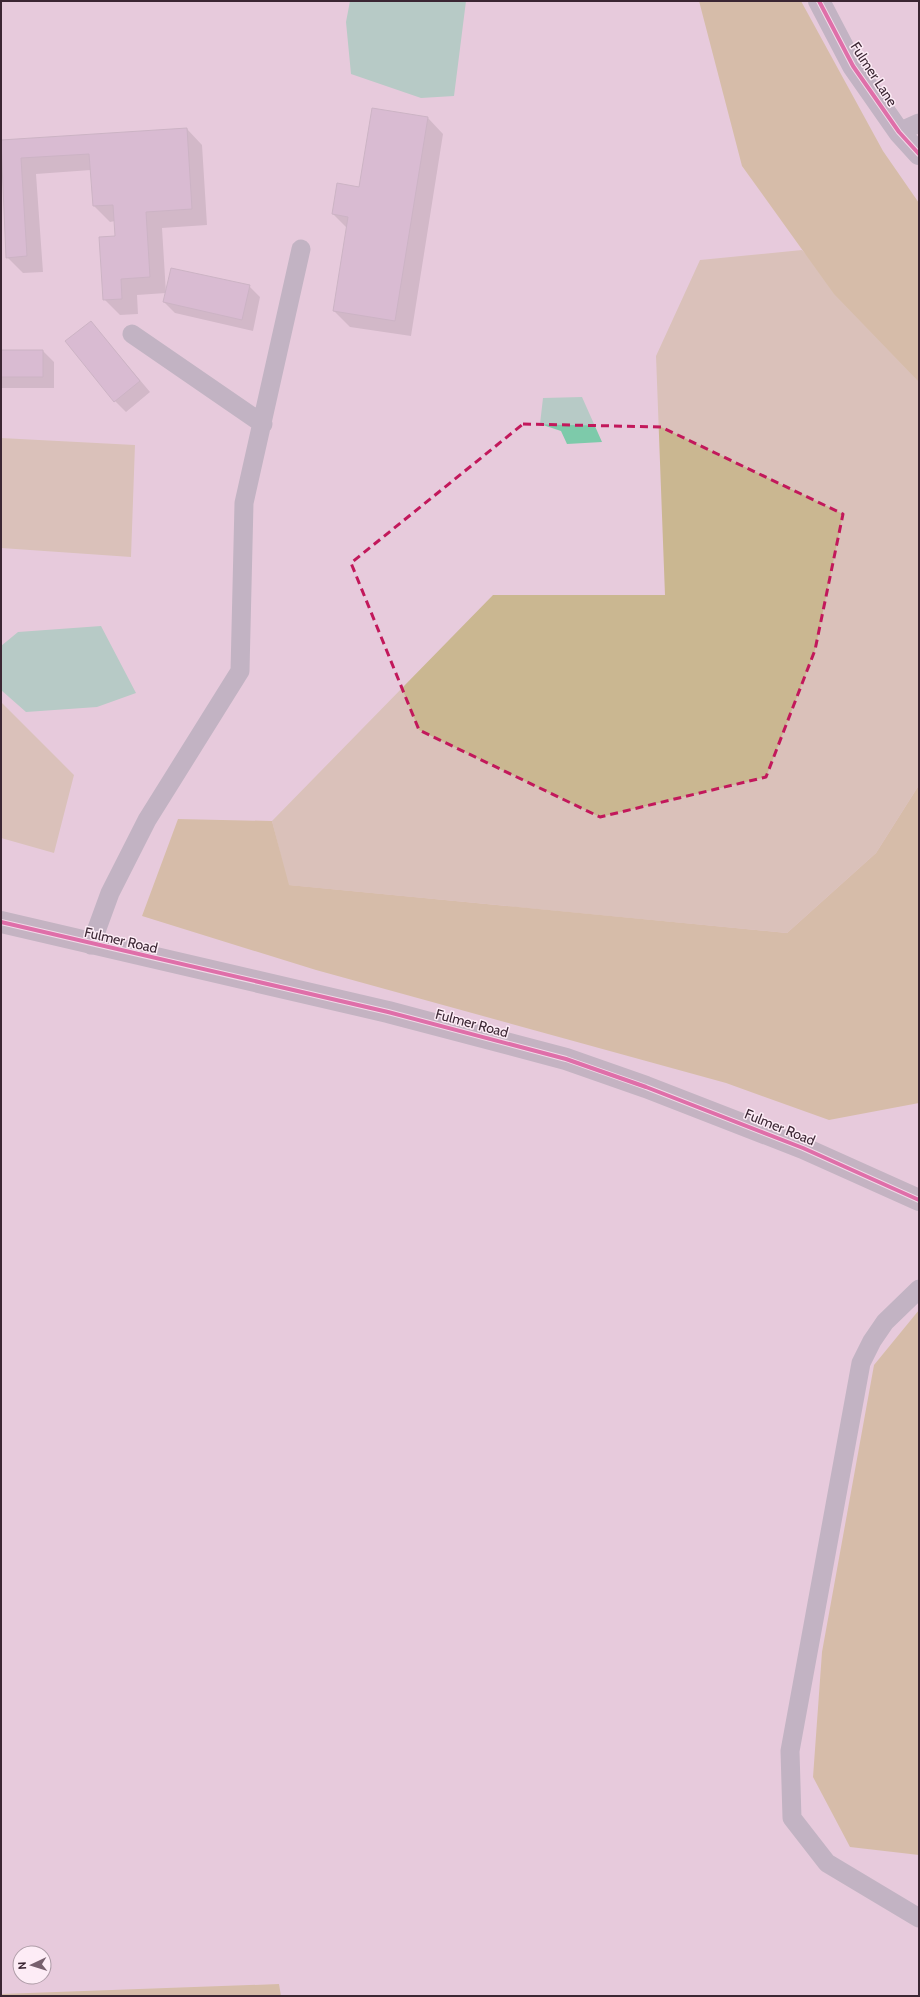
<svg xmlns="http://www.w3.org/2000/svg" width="920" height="1997" viewBox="0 0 920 1997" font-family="Cabin,sans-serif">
  <rect width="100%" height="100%" fill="#e7cbdc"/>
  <path fill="#cab791" d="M802,250l117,128v407l-43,68 -89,80 -499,-48 -16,-64 221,-226h172l-9,-239 44,-96z
    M1,438l134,7 -4,112 -130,-9z
    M1,702l73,73 -20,78 -53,-15z"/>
  <path fill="#c2ac6b" d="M699,1h102l82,150 36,52v179l-85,-88 -92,-128z
    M919,785v318l-90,17 -103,-37 -410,-113 -174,-54 36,-97 94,2 17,64 498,48 89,-80z
    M919,1310v545l-69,-8 -37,-70 9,-125 52,-287z
    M279,1984l2,12h-280v-2z"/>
  <path fill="#7dcaaa" d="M350,1h116l-12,95 -33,2 -70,-24 -5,-52z
    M582,397l20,45 -35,2 -6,-13 -21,-7 3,-26z
    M101,626l35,67 -39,14 -71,5 -25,-22v-44l17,-14z"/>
  <path fill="#0003" d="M428,118l15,16 -32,202 -61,-9 -16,-16 13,-83 -14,-14z
    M187,129l15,16 5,80 -45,3 4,65 -29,2 1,19 -18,1 -16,-16 12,-62 -1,-16 -5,1 -16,-16 -3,-36 -55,4 7,98 -20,1 -16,-16 -6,-116z
    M249,286l11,11 -7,34 -78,-18 -11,-11z
    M91,322l59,70 -24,20 -11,-11z
    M1,351h42l11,11v26h-53z"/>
  <path fill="#c7a9c5" stroke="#ac98a8" d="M372,108l56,9 -33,204 -62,-10 15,-94 -16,-3 5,-31 22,4z
    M187,128l5,81 -46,3 4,65 -29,2 1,20 -19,1 -4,-63 16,-1 -2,-31 -20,1 -4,-52 -68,4 6,98 -21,2 -5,-118z
    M171,268l79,17 -8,35 -79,-18z
    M91,321l49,60 -26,21 -49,-61z
    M1,350h42v27h-42z"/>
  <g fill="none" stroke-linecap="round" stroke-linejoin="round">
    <path stroke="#9598a4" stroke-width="19" d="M899,132l20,-9
      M132,334l131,90
      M91,945l19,-52 37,-73 93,-149 4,-168 57,-254
      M919,1289l-34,33 -13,19 -11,22 -71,388 2,67 35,45 92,55"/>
    <path stroke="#9598a4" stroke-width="22" d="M819,1l34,65 46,66 20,22"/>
    <path stroke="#9998a3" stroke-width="22" d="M1,922l387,90 178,47 80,28 157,61 116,52"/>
    <defs>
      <path id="cycleway" d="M819,1l34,65 46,66 20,22
        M1,922l387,90 178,47 80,28 157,61 116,52"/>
    </defs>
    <use href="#cycleway" stroke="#fdecf6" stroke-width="6"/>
    <use href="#cycleway" stroke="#d6006c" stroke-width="4"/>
  </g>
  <path d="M0 0H920V1997H0ZM523,424l138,3 182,87 -28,136 -49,127 -166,40 -181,-87 -68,-167z" fill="#e7cbdc" fill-opacity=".55" fill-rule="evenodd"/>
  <path fill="none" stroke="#c2185b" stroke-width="3" stroke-dasharray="8 5" stroke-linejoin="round" d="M523,424l138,3 182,87 -28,136 -49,127 -166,40 -181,-87 -68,-167z"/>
  <g text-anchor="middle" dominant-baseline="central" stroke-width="3" stroke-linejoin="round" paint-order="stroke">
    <g font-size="14" fill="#3b2633" stroke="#fdecf6">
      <text transform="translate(874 74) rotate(57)">Fulmer Lane</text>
      <text transform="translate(121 940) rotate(13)">Fulmer Road</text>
      <text transform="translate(472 1023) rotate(15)">Fulmer Road</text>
      <text transform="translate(780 1127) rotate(22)">Fulmer Road</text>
    </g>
  </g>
  <rect width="920" height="1997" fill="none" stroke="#3b2633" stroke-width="4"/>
  <g transform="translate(32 1965) rotate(266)"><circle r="19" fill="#fdecf6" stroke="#af9da8"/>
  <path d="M0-3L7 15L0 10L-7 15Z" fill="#77606e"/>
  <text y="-6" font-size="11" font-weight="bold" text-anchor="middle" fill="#3b2633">N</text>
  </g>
</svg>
